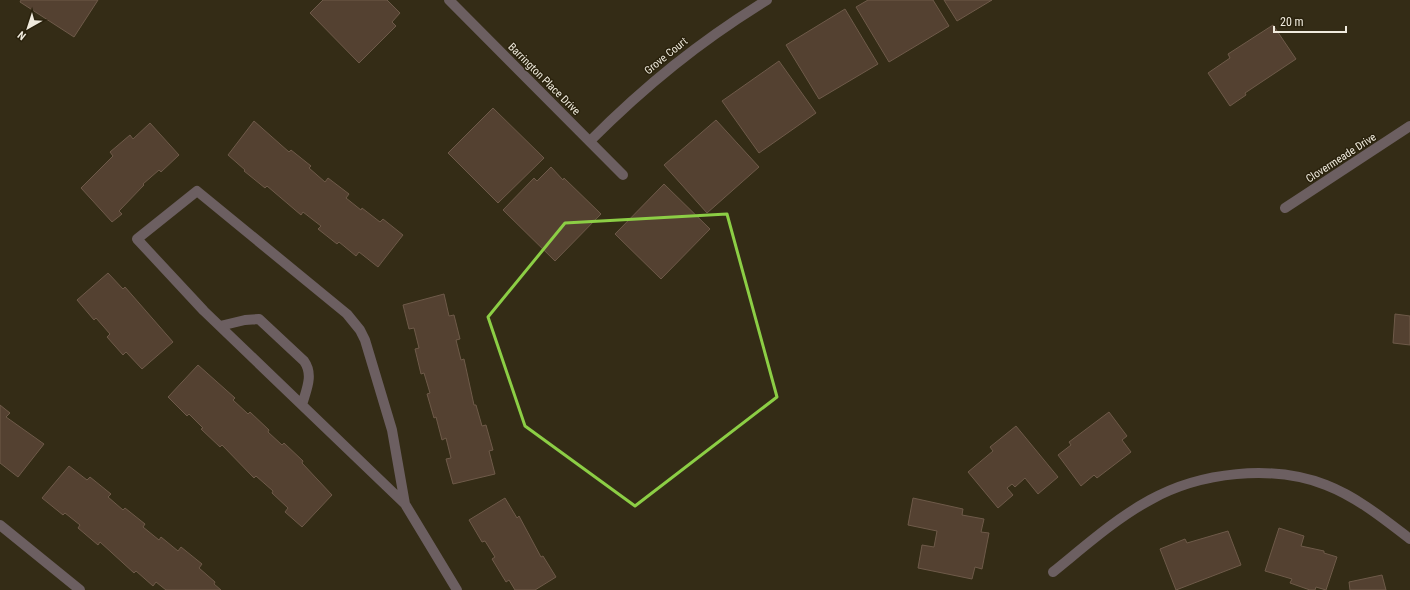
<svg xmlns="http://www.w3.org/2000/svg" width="1410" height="590" viewBox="0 0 1410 590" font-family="'Roboto Condensed',sans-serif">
  <rect width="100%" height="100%" fill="#342c16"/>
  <path fill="#544131" stroke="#6e5a49" d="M21,0h77l-24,37 -54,-35z
    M323,0h64l13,13 -8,9 4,4 -37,37 -49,-50z
    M868,0h65l16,26 -60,36 -33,-55z
    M944,0h48l-35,21z
    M845,9l33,55 -59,35 -33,-54z
    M1273,25l23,34 -51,34 1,2 -16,11 -22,-33 22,-15 -2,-4z
    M779,61l37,52 -57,40 -37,-52z
    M493,108l51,50 -46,45 -50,-50z
    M716,120l43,47 -52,46 -43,-48z
    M254,121l35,31 2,-2 20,16 -2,2 16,14 3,-4 21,16 -3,4 15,12 1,-2 18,14 3,-3 20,16 -25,32 -19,-15 -3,4 -17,-14 -2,2 -19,-15 3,-3 -18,-14 -2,3 -34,-29 -2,2 -21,-17 1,-1 -17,-15z
    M150,123l29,32 -18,17 -2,-2 -16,14 1,1 -25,26 3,3 -10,8 -31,-34 32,-32 -3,-4 20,-17 3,4z
    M551,167l12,13 1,-2 37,36 -46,47 -52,-51 31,-32 3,3z
    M664,184l46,45 -49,50 -46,-45z
    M108,273l15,16 2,-2 48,55 -31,27 -16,-17 -3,3 -16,-18 3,-3 -14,-16 -2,2 -17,-20z
    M444,294l5,22 5,-1 6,24 -4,1 5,20 3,-1 10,46h2l6,21 4,-1 7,25 -4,1 6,23 -42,10 -7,-25 5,-1 -5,-20 -4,2 -6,-23 -2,1 -7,-24 3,-1 -6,-20 -3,1 -6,-25 4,-1 -5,-20 -5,1 -6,-24z
    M1395,314l15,2v29l-17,-2z
    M198,365l37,33 -2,2 15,14 2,-2 19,18 -1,2 14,13 2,-2 19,18 -1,2 30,32 -30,32 -17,-15 3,-4 -16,-15 1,-2 -17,-15 -2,2 -32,-33 -2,2 -19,-18 2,-1 -14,-14 -2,2 -19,-19z
    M0,405l10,8 -4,4 38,27 -26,33 -18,-14z
    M1109,412l18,24 -5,4 9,12 -34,26 -3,-3 -13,11 -23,-31 13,-10 -2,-3z
    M1016,426l42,51 -20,17 -13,-16 -10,9 -3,-3 -5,4 6,7 -15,13 -30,-36 25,-21 -3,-4z
    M69,466l18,14 3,-3 21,17 -3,3 15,13 2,-2 20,16 -2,3 16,13 2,-3 17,14 3,-4 21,17 -3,4 16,14 -1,2 7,6h-55l-10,-8 -3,4 -17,-15 -2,2 -34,-31 -2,3 -20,-17 2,-3 -15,-12 -2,2 -21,-17z
    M505,498l12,20 2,-2 22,41 2,-1 13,21 -21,13h-20l-6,-10 -3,2 -14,-23 3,-2 -10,-16 -3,1 -13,-22z
    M913,498l50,11 -1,6 22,4 -3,13 8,1 -7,36 -7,-2 -3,12 -54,-11 4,-23 12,2 3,-16 -29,-6z
    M1279,528l25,8 -3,10 23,5v2l13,4 -11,33 -10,-3 -1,3h-5l-20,-7 2,-4 -27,-8z
    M1228,531l13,34 -65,25 -16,-41 25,-10 2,4z
    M1382,575l4,15h-36l-1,-8z"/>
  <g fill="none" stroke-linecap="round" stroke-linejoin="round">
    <path stroke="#6c5f61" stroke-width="10" d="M220,326l25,-6 14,-1 45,42c10,14 2,29 -2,44
      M405,504l-13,-74 -27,-90 -5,-10 -13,-16 -150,-123 -60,48 67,72 201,193 52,86
      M0,525l80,65"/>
    <path stroke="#6c5f61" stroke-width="10" d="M449,0l174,175
      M590,141c56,-56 109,-99 177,-141
      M1285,208l125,-82
      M1053,572c31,-25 62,-53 97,-72 50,-28 122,-36 176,-15 31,12 58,34 84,54"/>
  </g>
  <path fill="none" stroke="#8cce45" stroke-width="3" stroke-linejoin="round" d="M727,214l50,183 -142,109 -110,-80 -37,-109 77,-94z"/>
  <g text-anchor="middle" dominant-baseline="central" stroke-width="3" stroke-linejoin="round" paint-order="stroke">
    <g font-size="11" fill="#f0ebde" stroke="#2a220d">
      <text transform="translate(666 56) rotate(-39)">Grove Court</text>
      <text transform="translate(544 79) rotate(45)">Barrington Place Drive</text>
      <text transform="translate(1341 158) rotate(-33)">Clovermeade Drive</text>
    </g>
  </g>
  <g transform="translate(28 28) rotate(219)" stroke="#2a220d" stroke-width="3" paint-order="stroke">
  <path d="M0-3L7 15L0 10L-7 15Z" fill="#f0ebde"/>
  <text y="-6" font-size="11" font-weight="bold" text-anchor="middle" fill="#f0ebde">N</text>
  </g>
  <path d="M1274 26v6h72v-6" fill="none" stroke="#f0ebde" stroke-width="2"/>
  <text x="1280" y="26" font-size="12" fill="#f0ebde" stroke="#2a220d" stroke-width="3" paint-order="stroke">20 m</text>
</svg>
